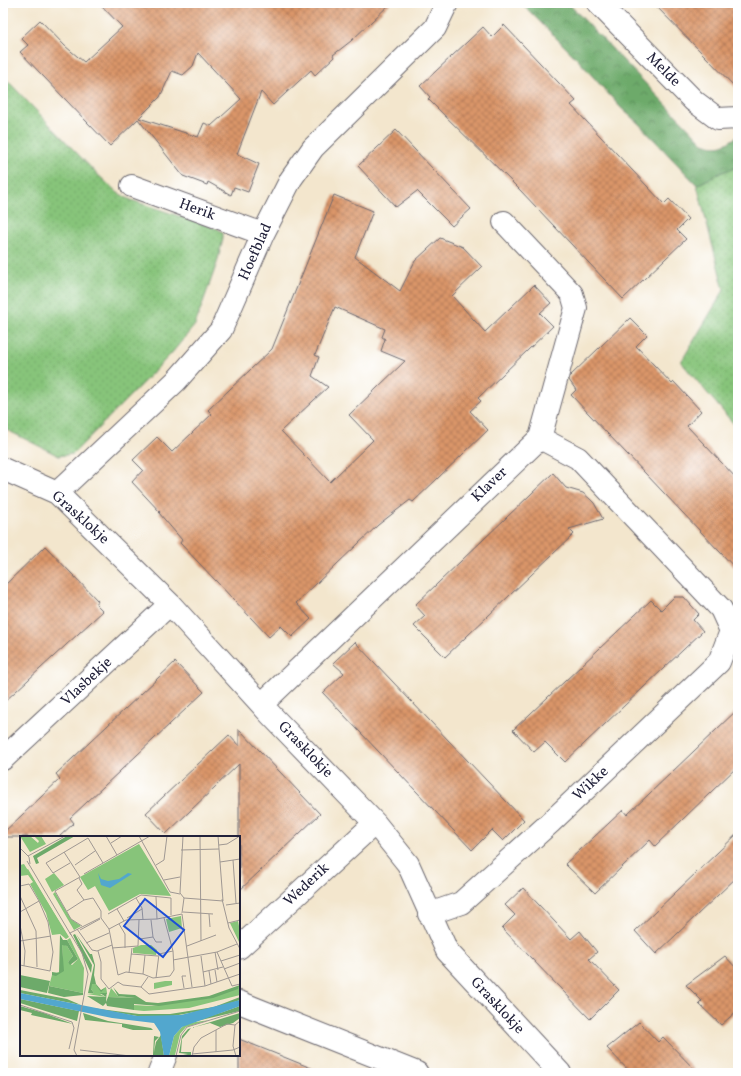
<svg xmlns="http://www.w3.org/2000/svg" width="741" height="1076" viewBox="0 0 741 1076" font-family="Vollkorn,serif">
  <defs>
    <pattern id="grass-dots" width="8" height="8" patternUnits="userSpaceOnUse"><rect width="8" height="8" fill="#87c47a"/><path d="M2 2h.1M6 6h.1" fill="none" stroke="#74a86a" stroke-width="1.8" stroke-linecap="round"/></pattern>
    <pattern id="forest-crowns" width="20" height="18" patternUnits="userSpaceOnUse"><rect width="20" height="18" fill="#6daa6a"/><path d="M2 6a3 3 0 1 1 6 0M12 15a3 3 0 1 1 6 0" fill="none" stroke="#598a58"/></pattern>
    <pattern id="building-cross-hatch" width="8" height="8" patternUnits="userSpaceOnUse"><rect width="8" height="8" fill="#da9569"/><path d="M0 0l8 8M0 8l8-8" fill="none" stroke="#b07958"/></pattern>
  </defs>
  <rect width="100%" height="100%" fill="#fff"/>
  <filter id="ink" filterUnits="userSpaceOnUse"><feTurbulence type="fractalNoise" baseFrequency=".025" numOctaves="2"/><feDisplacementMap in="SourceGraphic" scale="8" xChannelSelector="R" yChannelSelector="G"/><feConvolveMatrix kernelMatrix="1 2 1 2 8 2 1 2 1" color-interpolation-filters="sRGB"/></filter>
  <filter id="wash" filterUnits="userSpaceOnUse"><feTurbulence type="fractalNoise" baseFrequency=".012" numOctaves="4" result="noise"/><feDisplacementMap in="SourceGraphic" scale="16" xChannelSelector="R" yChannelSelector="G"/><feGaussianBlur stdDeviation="0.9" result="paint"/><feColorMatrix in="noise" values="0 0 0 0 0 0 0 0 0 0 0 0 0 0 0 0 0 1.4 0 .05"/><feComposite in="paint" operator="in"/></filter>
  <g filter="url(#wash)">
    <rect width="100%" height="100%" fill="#f3e6cd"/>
    <path fill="url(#grass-dots)" stroke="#54735a" d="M3,76l93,97 22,20 13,7 87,29 5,4v6l-6,24 -22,62 -24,29 -98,100 -14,2 -56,-28z
      M738,167v262l-57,-67 43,-72 -27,-105 25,-13z"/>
    <path fill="url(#forest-crowns)" stroke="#486652" d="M521,3h47l135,140c17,6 21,2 35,-7v31l-16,5 -25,13 -59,-62 -17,-15 -43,-48z"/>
    <g id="blocks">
      <path fill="url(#building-cross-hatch)" fill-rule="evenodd" d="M99,3h292l-40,38 -18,14 1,2 -19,18 -4,-5 -38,35 -12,-13 -24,62 22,10 -11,28 -14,-5 -3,8 -23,-13 -1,3 -24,-9 -45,-57 -28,27 -90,-94 8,-7 -7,-7 19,-18 25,26 19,16 38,-35zM198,53l43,46 -30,27 -7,-3 -6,14 -59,-19 21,-21 12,-26 11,4 10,-9z
        M653,3h85v87l-33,-34z
        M504,25l72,76 -5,4 76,81 17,18 5,-5 19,20 -11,11 9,9 -63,60 -103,-109 -92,-91 2,-2 -10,-11 63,-59 9,10z
        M396,130l75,79 -19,17 -35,-35 -21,16 -38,-41z
        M334,195l39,16 -18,46 45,34 15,-30 25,-23 23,9 19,20 -30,29 33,36 49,-47 17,18 -11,10 13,13 -75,72 3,3 -11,10 18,19 -75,72 -3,-2 -32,25 -82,78 15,16 -19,18 -11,-11 -12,11 -89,-94 2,-3 -23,-27 1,-1 -28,-30 11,-12 -10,-10 24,-23 15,15 40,-38 -4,-4 64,-61zM335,307l50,22 -3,8 3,2 -4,12 24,10 -56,54 24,25 -43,42 -49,-51 47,-44 -16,-11 7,-19 -4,-2z
        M630,318l17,17 -11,11 36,38 2,-2 27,29 -14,15 51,54v91l-167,-176 5,-5 -7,-10 1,-4z
        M553,473l13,15 17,5 7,6 4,4 9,16 -34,10 5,5 -129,123 -31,-31 11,-10 -10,-11z
        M45,546l53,55 -2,3 7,7 -100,92v-116z
        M674,597h10l15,17 -6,6 10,11 -138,131 -20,-20 -11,10 -21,-22 138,-130 10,10z
        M355,642l169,178 -21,21 -11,-11 -20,20 -149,-157 21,-20 -11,-10z
        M175,662l29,30 -134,126 4,5 -15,14h-56v-4l57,-54 -4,-5z
        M738,709v57l-83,80 -5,-6 -55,53 -30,-29 58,-54 4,5z
        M239,729l81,85 -81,77v-127l-73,70 -20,-21 83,-78 10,11z
        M738,833v43l-82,78 -21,-23z
        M523,888l48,51 9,-8 17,21 -8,7 30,31 -29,29 -88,-91 13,-13 -10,-10z
        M725,956l13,14v40l-17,15 -22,-21 3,-3 -16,-16z
        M639,1022l19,20 5,-5 35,36h-67l-24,-25z
        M239,1039l82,33v1h-82z"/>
    </g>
  </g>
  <g filter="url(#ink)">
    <use href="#blocks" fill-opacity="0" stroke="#6b676e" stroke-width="1"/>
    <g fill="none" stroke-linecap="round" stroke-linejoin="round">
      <defs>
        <path id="minor" d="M598,3l96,98 24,18 20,-1
          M132,186l131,48
          M3,469l54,24 113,111 101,111 104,108 33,41 39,87 113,122
          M57,493l119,-112 45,-51 42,-96 28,-55 22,-31 122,-120 12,-25
          M262,704l278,-266 36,-130 -4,-14 -68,-72
          M3,759l167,-155
          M429,914l32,-11 90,-81 168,-160 12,-31 -10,-22 -143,-151 -38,-20
          M239,948l136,-125
          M239,1002l178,71
          M159,1073l7,-18"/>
      </defs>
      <use href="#minor" stroke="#6b676e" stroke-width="24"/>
      <use href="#minor" stroke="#fff" stroke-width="22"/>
    </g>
  </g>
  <g text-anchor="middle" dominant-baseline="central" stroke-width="3" stroke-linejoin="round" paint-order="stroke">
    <g font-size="15" fill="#22223b" stroke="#fff">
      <text transform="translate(663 70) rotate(45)">Melde</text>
      <text transform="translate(197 210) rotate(20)">Herik</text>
      <text transform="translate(256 252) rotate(-66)">Hoefblad</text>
      <text transform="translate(490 485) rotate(-44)">Klaver</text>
      <text transform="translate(80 518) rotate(42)">Grasklokje</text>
      <text transform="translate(87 682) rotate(-43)">Vlasbekje</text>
      <text transform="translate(305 750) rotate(46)">Grasklokje</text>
      <text transform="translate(591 784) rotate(-43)">Wikke</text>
      <text transform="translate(307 885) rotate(-43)">Wederik</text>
      <text transform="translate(497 1006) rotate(47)">Grasklokje</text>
    </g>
  </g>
  <g transform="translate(20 836)">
    <rect width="220" height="220" fill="#f3e6cd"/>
    <path d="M0,0h10l8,7 1,-2 -5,-5h7l5,8 -16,8zM4,28l45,73 -3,2 -6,-5 -8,1 -6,-22 -16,-29 3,-2 -5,-7 -8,1v-11zM35,56l16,27 10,7 -7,4 -21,-36zM161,80l1,12 -13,4 -3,-13zM218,85l2,10 -1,11 -9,-19zM50,102l14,30 -1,25 -34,-7 3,-11 11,-5 -1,-26 5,2 6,10 -5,6 4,3 6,-6 -11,-19zM121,109h10l6,5 -1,5 -23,-2v-5zM71,148h4l6,7 5,-4 1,7h-7l6,3 -19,-3 7,-1 -3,-4zM220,151v8l-51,13 -45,3 -10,-1 -1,-5 19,1 57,-8zM91,152l7,8 17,2 -27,-1zM190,184l-24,7 -6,7 -5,21 -6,1 5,-20 8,-9 6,-4z" fill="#87c47a"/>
    <path d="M47,0h8l-38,22 2,5 -3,1 -3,-8zM55,98l17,31 -1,8 -18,-38zM56,98l14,20h2l3,11 -1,10 2,9 5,6 5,-3 -5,5 -6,-8h-3l-1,5 3,4h-6l6,-28zM40,99l3,5h4l11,19 -8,6 -2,-3 5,-6 -6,-10 -5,-1 2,26 -8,5 -4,-1v-3l7,1zM0,139l30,6 -3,12 -27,-6zM220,149l-2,4 -25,9 -54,8 -25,-2v6l-27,-4 -1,-3 -3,3 -16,-10 19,1 -6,-4h7v-5l-1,14 2,-5 27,1 -17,-2 -5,-9 6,7 16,1 11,7 12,1 51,-7zM29,150l34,7v2l-19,2 -16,-4zM0,154l47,9 14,6 -61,-12zM220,161v3l-23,8 -44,8h-36l-53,-9 55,7h31l44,-7zM0,163l59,12 -2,10 -57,-18zM0,170l24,7 29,11 -42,-9 1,-2 -12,-3zM220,170v5l-52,12 35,-11zM63,177l25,8 43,7 2,2h-20l-11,-3v-3l-37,-4zM220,177v5l-7,5 -13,4 -10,-4 -19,5 -9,11 -1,13h10v4h-13l10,-2 -9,-1 3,-17 6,-7zM141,199l3,21 -11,-1 1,-19 5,1 -4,4 -1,11 2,-10z" fill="#6daa6a"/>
    <path d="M119,8l32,52 -31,-2 -31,17 -14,-25 -7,4 -8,-13zM8,33l39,66 -41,-65z" fill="#87c47a"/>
    <path d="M145,145h7v4l-18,4v-6z" fill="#87c47a"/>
    <path d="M34,37l10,12 -12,7 -7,-13z" fill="#87c47a"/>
    <path d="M78,37l3,6 7,2 11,-2 9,-6 4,1 -22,14 -9,-3zM0,157l117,23 44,-1 59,-15v6l-58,21 -8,9 -5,20h-5l-4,-24 -6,-9 -42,-5 -92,-19z" fill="#52a7ce"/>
    <path fill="none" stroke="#9f9893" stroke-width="1" d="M86,0l11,19M119,0l31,56 10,2M163,0l-3,57 4,5M180,0l1,105M198,0l5,65M91,7l11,-7M199,9l8,-1 13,-8M1,13l8,8 1,7M161,14l38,-1M44,16l16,25 -25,14 16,28 11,7M8,20l37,-20M213,24l3,43M7,25l44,74M200,26l20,-3M50,27l-17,10 -7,-10 42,-25 15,25M55,29l20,-14M136,29l8,-5 3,-24M64,38l66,-38M59,42l3,6 -5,6 7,10 9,-2 8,13v7M144,44l16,-3M0,50l9,-2 10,17 9,21 5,30 -3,19 -30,-6M0,60l16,35 1,36M136,61l1,22M116,62l6,10 1,12M164,62l39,3M202,63l7,29 11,21M206,69l14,-2M97,73l7,12M47,75l17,-11M0,76l19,-11M163,76l30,2M162,77l2,-15M88,78l33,-19 30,3v17M162,78l10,73M189,78l1,13M81,82l8,11 17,-9 31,-1 25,-5M107,82l15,-9M131,84l2,17 3,5h6M208,87l12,-3M99,88l6,10v14M0,89l5,26 -1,15M57,93l15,21 5,1 15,-6M89,93l9,46 8,-3 17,2 10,4 17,-2 4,-6 -1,-19 -9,-33M60,94l20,-11M50,97l30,-15M50,97l12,20 6,21 -14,76 3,6M120,103l13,-2M0,105l31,-5M66,107l23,-10M167,110l29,-11M92,112l26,-2 1,-26M78,115l3,11v17l8,10 9,-7 5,3 18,2 8,7 56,-8 35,-12M195,116l3,18M197,116l15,34 8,-2M111,118l27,2M181,120l4,30M153,124l44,-8 20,-8M201,125l19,-6M204,133l16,-6M195,134l2,12M189,135l2,13M183,136l20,-5M109,137l3,-25M123,138l2,-19M136,142l3,-24 14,-3M121,151l7,-10M164,152l-2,-12h4M0,169l52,17 2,6 -5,21M215,189l-2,21 3,10M196,194v22M60,214l50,6M172,218l41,-4 7,-3M156,220l5,-21 6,-8 53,-16M172,220l2,-9 7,-9 26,-14 8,1 5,-4"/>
    <path fill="#1d4ed8" fill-opacity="0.15" stroke="#1d4ed8" stroke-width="2" d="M125,63l39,31 -21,27 -39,-31z"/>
    <rect width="220" height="220" fill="none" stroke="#22223b" stroke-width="2"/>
  </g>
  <rect width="741" height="1076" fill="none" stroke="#fff" stroke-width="16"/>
</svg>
